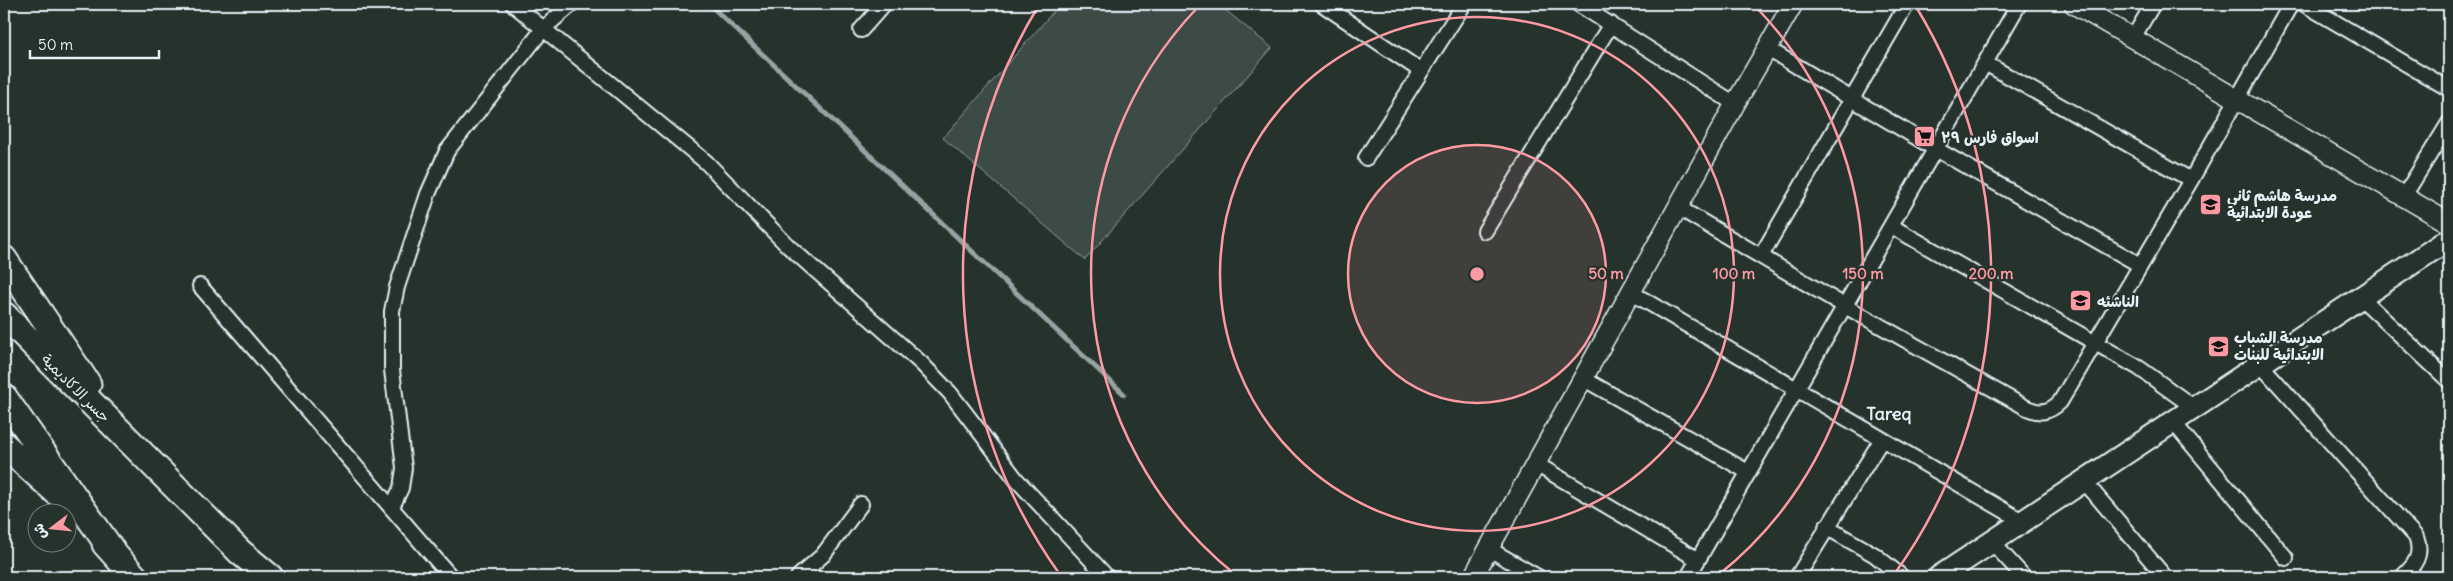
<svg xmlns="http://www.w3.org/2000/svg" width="2453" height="581" viewBox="0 0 2453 581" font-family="Delius,'Playpen Sans Arabic',sans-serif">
  <rect width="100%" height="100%" fill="#26332d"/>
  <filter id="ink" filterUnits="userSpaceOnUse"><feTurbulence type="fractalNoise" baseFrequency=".02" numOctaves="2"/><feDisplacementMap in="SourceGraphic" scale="10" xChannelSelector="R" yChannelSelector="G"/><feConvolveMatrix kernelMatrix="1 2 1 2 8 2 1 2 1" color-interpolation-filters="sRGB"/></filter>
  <g filter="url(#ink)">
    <path fill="#3e4b47" stroke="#939ea0" d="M1060,4h158l54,44 -187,212 -142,-122z"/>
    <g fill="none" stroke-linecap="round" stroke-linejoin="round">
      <path stroke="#98a3a5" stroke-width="5" d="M709,4l415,390"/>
      <defs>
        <path id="street" d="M513,4l193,158 82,84 133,117 29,30 66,86 91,98
          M1322,4l99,67
          M1578,4l157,100
          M2304,4l145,85
          M861,30l23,-26
          M2133,38l20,-34
          M1768,49l166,99 206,117
          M1985,63l206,117
          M1366,158l98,-154
          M2404,196l45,-73
          M1679,208l164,97 182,102c14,7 24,6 35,-5l131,-222 100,-176
          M1891,226l248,142 57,41
          M1485,231l126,-207
          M1761,256l146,-252
          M200,286l251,291
          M1632,293l392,229
          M2361,298l88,83
          M2261,365l155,172c7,18 -1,28 -14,40
          M1584,379l164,93
          M2174,423l112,135
          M1536,464l161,95
          M2084,481l81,96
          M392,507l9,-19 3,-20 -12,-98v-59l5,-24 31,-93 19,-43 97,-123 28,-24
          M1826,527l49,28 27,22
          M1992,542l32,35
          M1489,549l49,28
          M798,577l25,-22 38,-51
          M1688,577l331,-573
          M1797,577l85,-138"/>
        <path id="secondary" d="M2074,4l375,219
          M1473,577l262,-473 58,-100"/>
        <path id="primary" d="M1939,577l510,-338"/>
        <path id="highway" d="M4,259l84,125
          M4,315l236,237 30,25
          M4,397l112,159
          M4,445l60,54
          M105,544l30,33"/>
      </defs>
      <use href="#street" stroke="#e8f1f8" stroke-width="18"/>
      <use href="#secondary" stroke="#e8f1f8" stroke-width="22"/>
      <use href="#primary" stroke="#e8f1f8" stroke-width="25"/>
      <use href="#highway" stroke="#e8f1f8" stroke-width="29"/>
      <use href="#street" stroke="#26332d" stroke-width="14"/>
      <use href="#secondary" stroke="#26332d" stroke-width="19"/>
      <use href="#primary" stroke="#26332d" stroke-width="21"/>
      <use href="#highway" stroke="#26332d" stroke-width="25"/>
    </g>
  </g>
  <circle cx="1477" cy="274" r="129" fill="#ff9aa2" fill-opacity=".12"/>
  <g fill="none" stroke="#ff9aa2" stroke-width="2.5">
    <circle cx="1477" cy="274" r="129"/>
    <circle cx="1477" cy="274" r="257"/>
    <path d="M1237 576A386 386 0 0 1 1199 6M1755 6A386 386 0 0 1 1717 576"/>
    <path d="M1061 576A514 514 0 0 1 1039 5M1915 5A514 514 0 0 1 1893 576"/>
  </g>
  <defs>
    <symbol id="supermarket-square" viewBox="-11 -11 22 22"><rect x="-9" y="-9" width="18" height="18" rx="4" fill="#ff9aa2" stroke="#26332d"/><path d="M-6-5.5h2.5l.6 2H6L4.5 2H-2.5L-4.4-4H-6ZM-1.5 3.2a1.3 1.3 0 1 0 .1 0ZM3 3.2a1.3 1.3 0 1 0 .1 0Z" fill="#111"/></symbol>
    <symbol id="school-square" viewBox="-11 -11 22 22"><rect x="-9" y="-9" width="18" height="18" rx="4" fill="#ff9aa2" stroke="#26332d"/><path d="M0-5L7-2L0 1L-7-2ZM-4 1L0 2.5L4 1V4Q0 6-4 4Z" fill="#111"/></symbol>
  </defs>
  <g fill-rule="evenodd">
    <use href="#supermarket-square" x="1912" y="124" width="25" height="25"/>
    <use href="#school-square" x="2198" y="192" width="25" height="25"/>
    <use href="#school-square" x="2068" y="288" width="25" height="25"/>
    <use href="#school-square" x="2206" y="334" width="25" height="25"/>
  </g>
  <g text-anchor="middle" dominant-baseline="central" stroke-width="4.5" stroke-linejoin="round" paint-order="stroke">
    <g font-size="15" font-weight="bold" fill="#e8f1f8" stroke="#26332d" text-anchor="start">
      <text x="1941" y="137">اسواق فارس ٣٩</text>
      <text x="2227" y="195">مدرسة هاشم ثاني<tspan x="2227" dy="17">عودة الابتدائية</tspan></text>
      <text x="2097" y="301">الناشئه</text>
      <text x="2234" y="337">مدرسة الشباب<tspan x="2234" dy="17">الابتدائية للبنات</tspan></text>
    </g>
    <g font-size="15" fill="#e8f1f8" stroke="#26332d">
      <text transform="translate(76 388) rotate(45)">جسر الاكاديمية</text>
    </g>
    <g font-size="18" font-weight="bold" fill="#e8f1f8" stroke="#26332d">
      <text x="1889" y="413">Tareq</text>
    </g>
  </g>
  <circle cx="1477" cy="274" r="8" fill="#ff9aa2" stroke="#26332d" stroke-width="2.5"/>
  <g font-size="15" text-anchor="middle" font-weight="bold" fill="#ff9aa2" stroke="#26332d" stroke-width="4.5" stroke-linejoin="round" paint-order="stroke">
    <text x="1606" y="279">50 m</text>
    <text x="1734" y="279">100 m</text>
    <text x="1863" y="279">150 m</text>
    <text x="1991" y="279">200 m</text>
  </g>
  <rect width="2453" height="581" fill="none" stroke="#26332d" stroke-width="20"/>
  <rect x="10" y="10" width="2433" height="561" fill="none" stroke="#e8f1f8" stroke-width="2" filter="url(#ink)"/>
  <g transform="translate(52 528) rotate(254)"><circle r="24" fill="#26332d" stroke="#747f7e"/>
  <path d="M0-4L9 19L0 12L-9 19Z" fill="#ff9aa2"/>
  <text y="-8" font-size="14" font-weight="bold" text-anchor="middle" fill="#e8f1f8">ش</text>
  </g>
  <path d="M30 50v8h129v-8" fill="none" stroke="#e8f1f8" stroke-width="2.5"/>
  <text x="38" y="50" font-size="15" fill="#e8f1f8" stroke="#26332d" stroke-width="4" paint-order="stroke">50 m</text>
</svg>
